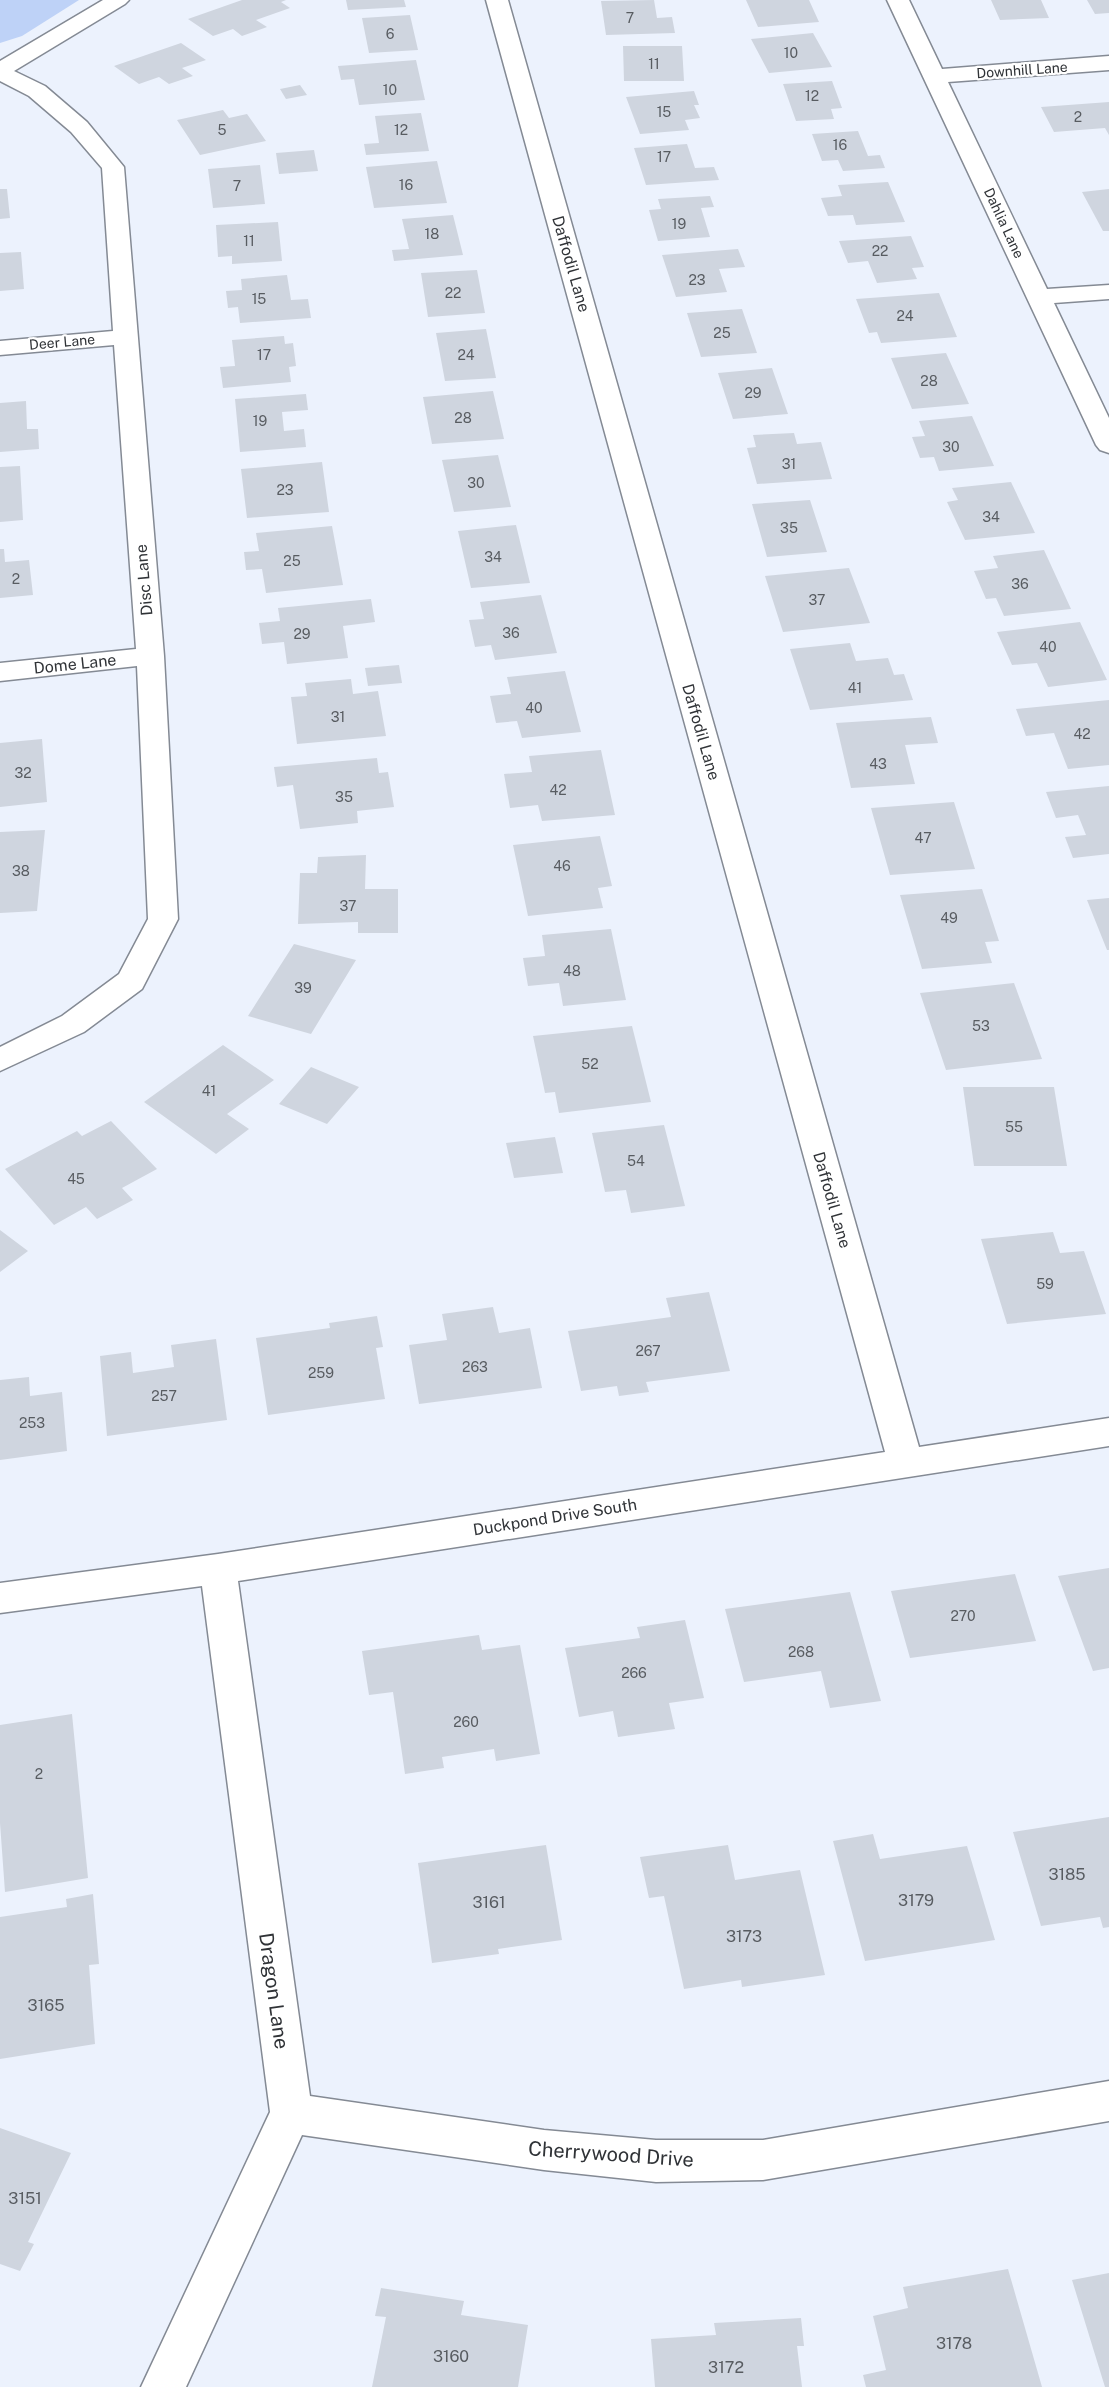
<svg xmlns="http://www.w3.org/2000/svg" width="1109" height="2387" viewBox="0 0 1109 2387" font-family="'Public Sans',sans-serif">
  <rect width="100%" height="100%" fill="#ecf2fd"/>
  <path fill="#bed2f7" d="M0,0h79l-57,36 -22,7z"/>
  <path fill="#cfd5df" d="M242,0h44l-5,2 9,6 -34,12 11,7 -25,9 -9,-7 -20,7 -25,-17z
    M346,0h58l2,7 -58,3z
    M654,0l3,18 15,-1 3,16 -69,2 -5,-34z
    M746,0h63l10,22 -61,5z
    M991,0h50l8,18 -49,2z
    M1087,0h22v13l-14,1z
    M410,15l8,35 -49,3 -7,-35z
    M813,33l19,34 -63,6 -18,-34z
    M181,43l25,17 -24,8 11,8 -24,8 -10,-7 -20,7 -25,-18z
    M623,46h59l2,35h-60z
    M416,60l9,40 -66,5 -5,-26 -13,1 -3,-14z
    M832,81l10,27 -11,1 3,10 -38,2 -13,-37z
    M300,85l7,10 -21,4 -6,-10z
    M694,91l5,14h-5l6,13 -15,2 4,10 -49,4 -14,-37z
    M1109,102v33l-4,-7 -51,4 -13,-25z
    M223,110l6,8 18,-4 19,27 -66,14 -23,-35z
    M421,113l8,38 -63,4 -2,-11 15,-1 -4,-27z
    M858,131l10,25 12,-1 5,13 -42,3 -5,-11 -16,1 -10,-27z
    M687,144l8,24 19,-1 5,13 -73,5 -12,-37z
    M314,150l4,21 -39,3 -3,-21z
    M437,161l10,42 -73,5 -8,-41z
    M260,165l5,39 -52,4 -5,-39z
    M888,182l17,40 -49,3 -3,-10 -25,1 -7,-18 21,-2 -4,-11z
    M0,189h7l3,29 -10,1z
    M1109,189v42h-6l-21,-39z
    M710,196l4,11 -13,1 9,29 -52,4 -9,-31 12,-1 -3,-10z
    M453,215l10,40 -69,6 -2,-11 17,-1 -7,-30z
    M278,222l4,39 -50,3v-8l-14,1 -2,-32z
    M911,236l13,31 -12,1 5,11 -40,4 -9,-22 -20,2 -9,-22z
    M738,249l7,18 -26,2 8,23 -51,5 -14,-42z
    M21,252l3,37 -24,2v-38z
    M477,270l8,43 -57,4 -7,-44z
    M287,275l4,25 17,-1 3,19 -71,5 -2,-16 -10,1 -2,-17 16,-1 -1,-11z
    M939,293l18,44 -76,6 -4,-11 -8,1 -13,-34z
    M742,309l15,44 -56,4 -14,-44z
    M486,329l10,49 -51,3 -9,-48z
    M284,336l1,8 8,-1 3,23 -7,1 2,15 -68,6 -3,-21 15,-1 -3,-26z
    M946,353l23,51 -57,5 -21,-51z
    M772,368l16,46 -55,5 -15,-46z
    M493,391l11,48 -72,5 -9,-47z
    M306,394l2,16 -26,2 2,19 20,-2 2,18 -66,5 -5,-53z
    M26,401l1,28h11l1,20 -39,3v-49z
    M972,416l22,50 -55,5 -5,-14 -14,1 -8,-21 13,-1 -6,-15z
    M794,433l3,11 24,-2 11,37 -75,5 -10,-36 9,-1 -3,-12z
    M498,455l13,52 -57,5 -12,-52z
    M322,462l7,50 -82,6 -6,-49z
    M20,466l3,54 -23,2v-55z
    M1011,482l24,51 -70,7 -18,-38 11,-2 -6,-12z
    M810,500l17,52 -60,5 -15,-53z
    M516,525l14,58 -59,5 -13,-57z
    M332,526l11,59 -77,8 -4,-24 -16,1 -2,-18 15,-1 -3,-18z
    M0,549h4l1,13 24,-2 4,35 -33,3z
    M1044,550l27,59 -67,7 -8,-18 -10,1 -12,-28 24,-3 -5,-12z
    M849,568l21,55 -87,9 -18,-56z
    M541,595l16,58 -62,7 -4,-15 -16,2 -6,-27 15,-1 -4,-17z
    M371,599l4,23 -32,4 5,32 -61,6 -3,-22 -22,2 -3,-21 21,-2 -2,-13z
    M1080,622l27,58 -59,7 -11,-24 -25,2 -15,-33z
    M850,643l6,18 32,-3 6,17 10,-1 9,26 -103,10 -20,-61z
    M399,665l3,18 -34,3 -3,-18z
    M565,671l16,61 -59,6 -5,-17 -21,2 -6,-27 21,-2 -4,-17z
    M351,679l2,15 25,-3 8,45 -89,8 -6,-47 16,-1 -2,-13z
    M1109,700v65l-41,4 -14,-36 -28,3 -10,-27z
    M931,717l7,26 -33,2 10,39 -64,4 -15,-65z
    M42,739l5,63 -47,5v-64z
    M601,750l14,65 -73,6 -4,-16 -28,3 -6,-34 28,-2 -3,-16z
    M377,758l2,15 9,-1 6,35 -37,4 1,12 -58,6 -7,-44 -16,2 -3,-20z
    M1109,786v68l-36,4 -8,-21 21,-2 -8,-20 -22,3 -10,-26z
    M954,802l21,67 -85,6 -19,-67z
    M45,830l-8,81 -37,2v-81z
    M600,836l12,50 -14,2 5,20 -75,8 -15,-71z
    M366,855l-1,34h33v44h-40v-11l-60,2 2,-51h17l1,-16z
    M982,889l17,52 -14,1 7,21 -70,6 -22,-74z
    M1109,898v52h-2l-20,-50z
    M611,929l15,71 -63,6 -4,-23 -31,3 -5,-28 22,-2 -3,-21z
    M294,944l62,16 -45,74 -63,-18z
    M1014,983l28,76 -96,11 -26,-77z
    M632,1026l19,76 -92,11 -4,-21 -10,1 -12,-57z
    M223,1045l51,35 -47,34 22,15 -33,25 -72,-52z
    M311,1067l48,20 -32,37 -48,-20z
    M963,1087h91l13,79h-93z
    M111,1121l46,48 -35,19 11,12 -36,19 -11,-12 -32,18 -49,-56 72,-38 5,5z
    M664,1125l21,81 -54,7 -5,-23 -21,2 -13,-59z
    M555,1137l8,36 -49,5 -8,-35z
    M0,1230l28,21 -28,21z
    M1053,1232l7,21 24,-2 22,63 -99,10 -26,-85z
    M709,1292l21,79 -84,11 3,10 -30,4 -2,-10 -36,5 -13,-60 103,-14 -5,-19z
    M493,1307l6,26 31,-5 12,60 -123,16 -10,-59 38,-5 -5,-26z
    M377,1316l6,31 -7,1 9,51 -117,16 -12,-77 74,-10 -1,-5z
    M216,1339l11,81 -120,16 -7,-80 31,-4 2,21 41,-6 -3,-22z
    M29,1377l1,19 32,-4 5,59 -67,9v-80z
    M1109,1568v100l-16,3 -35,-95z
    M1015,1574l21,67 -126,17 -19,-67z
    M850,1592l31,109 -51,7 -9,-37 -77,11 -19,-73z
    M685,1620l19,78 -35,5 6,26 -57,8 -5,-26 -34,6 -14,-69 75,-10 -3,-11z
    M479,1635l3,15 38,-5 20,109 -44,7 -2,-12 -52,8 2,11 -39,6 -12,-82 -24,3 -7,-44z
    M72,1714l16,164 -83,14 -5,-69v-98z
    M1109,1817v110l-6,1 -3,-11 -59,9 -28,-94z
    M873,1834l7,25 87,-13 28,94 -130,21 -32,-120z
    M546,1845l16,95 -64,9 1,5 -67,9 -14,-100z
    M728,1845l7,35 65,-10 25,105 -83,12 -1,-7 -57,9 -20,-93 -15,2 -9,-41z
    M93,1894l6,70 -10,1 6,79 -95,15v-142l67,-10 -1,-8z
    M0,2128l71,25 -43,89 6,2 -14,27 -20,-7z
    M1008,2269l34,118h-176l-3,-12 23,-5 -13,-54 35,-8 -5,-21z
    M1109,2273v114h-4l-33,-107z
    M381,2288l83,13 -3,14 67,10 -10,62h-146l14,-70 -11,-1z
    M801,2318l3,28h-7l5,41h-147l-4,-48 65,-4 -2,-12z"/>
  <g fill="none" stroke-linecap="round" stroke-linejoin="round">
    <defs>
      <path id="minor" d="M103,0h26l-4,4 -111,67 31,15 42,36 37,45 40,489 14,263 -36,70 -58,43 -84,39v-24l62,-31 57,-42 29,-55 -11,-253 -137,15v-18l136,-14 -22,-304 -114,10v-14l113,-10 -11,-163 -31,-36 -42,-36 -29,-15v-20z
        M486,0h22l411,1447 190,-29v28l-871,135 72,515 234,34 112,10h107l346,-59v40l-346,59 -107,2 -112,-12 -242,-35 -116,252h-45l129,-275 -68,-526 -202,27v-30l218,-29 667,-102z
        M887,0h22l33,69 167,-13v14l-161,12 99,207 62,-4v14l-55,4 55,115v35l-9,-3 -4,-5z"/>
    </defs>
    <use href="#minor" stroke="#848a94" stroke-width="3"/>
    <use href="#minor" fill="#fff" fill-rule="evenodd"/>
  </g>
  <g text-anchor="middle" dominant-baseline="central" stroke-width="4.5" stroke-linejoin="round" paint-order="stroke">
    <g font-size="14" fill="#585c61">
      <text x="630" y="18">7</text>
      <text x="390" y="34">6</text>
      <text x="791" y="53">10</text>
      <text x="654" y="64">11</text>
      <text x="390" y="90">10</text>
      <text x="812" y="96">12</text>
      <text x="664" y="112">15</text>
      <text x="1078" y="117">2</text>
      <text x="222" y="130">5</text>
      <text x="401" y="130">12</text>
      <text x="840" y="145">16</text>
      <text x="664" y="157">17</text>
      <text x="406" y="185">16</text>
      <text x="237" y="186">7</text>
      <text x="679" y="224">19</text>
      <text x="432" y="234">18</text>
      <text x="249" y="241">11</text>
      <text x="880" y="251">22</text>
      <text x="697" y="280">23</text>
      <text x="453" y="293">22</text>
      <text x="259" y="299">15</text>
      <text x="905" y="316">24</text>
      <text x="722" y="333">25</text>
      <text x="264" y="355">17</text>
      <text x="466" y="355">24</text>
      <text x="929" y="381">28</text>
      <text x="753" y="393">29</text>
      <text x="463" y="418">28</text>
      <text x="260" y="421">19</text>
      <text x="951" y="447">30</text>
      <text x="789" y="464">31</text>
      <text x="476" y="483">30</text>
      <text x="285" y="490">23</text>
      <text x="991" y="517">34</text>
      <text x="789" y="528">35</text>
      <text x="493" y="557">34</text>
      <text x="292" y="561">25</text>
      <text x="16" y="579">2</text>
      <text x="1020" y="584">36</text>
      <text x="817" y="600">37</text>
      <text x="511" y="633">36</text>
      <text x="302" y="634">29</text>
      <text x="1048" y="647">40</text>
      <text x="855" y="688">41</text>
      <text x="534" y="708">40</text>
      <text x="338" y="717">31</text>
      <text x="1082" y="734">42</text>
      <text x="878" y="764">43</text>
      <text x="23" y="773">32</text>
      <text x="558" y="790">42</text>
      <text x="344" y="797">35</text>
      <text x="923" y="838">47</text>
      <text x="562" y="866">46</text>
      <text x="21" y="871">38</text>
      <text x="348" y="906">37</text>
      <text x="949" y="918">49</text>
      <text x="572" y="971">48</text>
      <text x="303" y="988">39</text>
      <text x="981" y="1026">53</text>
      <text x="590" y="1064">52</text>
      <text x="209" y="1091">41</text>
      <text x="1014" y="1127">55</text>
      <text x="636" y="1161">54</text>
      <text x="76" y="1179">45</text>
      <text x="1045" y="1284">59</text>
      <text x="648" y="1351">267</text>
      <text x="475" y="1367">263</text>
      <text x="321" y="1373">259</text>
      <text x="164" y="1396">257</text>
      <text x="32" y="1423">253</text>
      <text x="963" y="1616">270</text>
      <text x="801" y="1652">268</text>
      <text x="634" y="1673">266</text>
      <text x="466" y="1722">260</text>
      <text x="39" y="1774">2</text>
    </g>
    <g font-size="14" fill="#303337" stroke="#fff">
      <text transform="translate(1022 70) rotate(-4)">Downhill Lane</text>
      <text transform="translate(1004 223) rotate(65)">Dahlia Lane</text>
      <text transform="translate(62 342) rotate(-5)">Deer Lane</text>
    </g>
    <g font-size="16" fill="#303337" stroke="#fff">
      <text transform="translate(571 264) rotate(74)">Daffodil Lane</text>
      <text transform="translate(144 580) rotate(-95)">Disc Lane</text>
      <text transform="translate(75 664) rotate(-6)">Dome Lane</text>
      <text transform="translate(701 732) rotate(74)">Daffodil Lane</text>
      <text transform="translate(832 1200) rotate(74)">Daffodil Lane</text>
      <text transform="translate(555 1517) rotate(-9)">Duckpond Drive South</text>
    </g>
    <g font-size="16" fill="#585c61">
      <text x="1067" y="1874">3185</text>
      <text x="916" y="1900">3179</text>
      <text x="489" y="1902">3161</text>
      <text x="744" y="1936">3173</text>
      <text x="46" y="2005">3165</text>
      <text x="25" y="2198">3151</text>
      <text x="954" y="2343">3178</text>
      <text x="451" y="2356">3160</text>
      <text x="726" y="2367">3172</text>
    </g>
    <g font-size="20" fill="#303337" stroke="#fff">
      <text transform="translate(274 1991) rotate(82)">Dragon Lane</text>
      <text transform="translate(611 2154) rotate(4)">Cherrywood Drive</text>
    </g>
  </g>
</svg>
